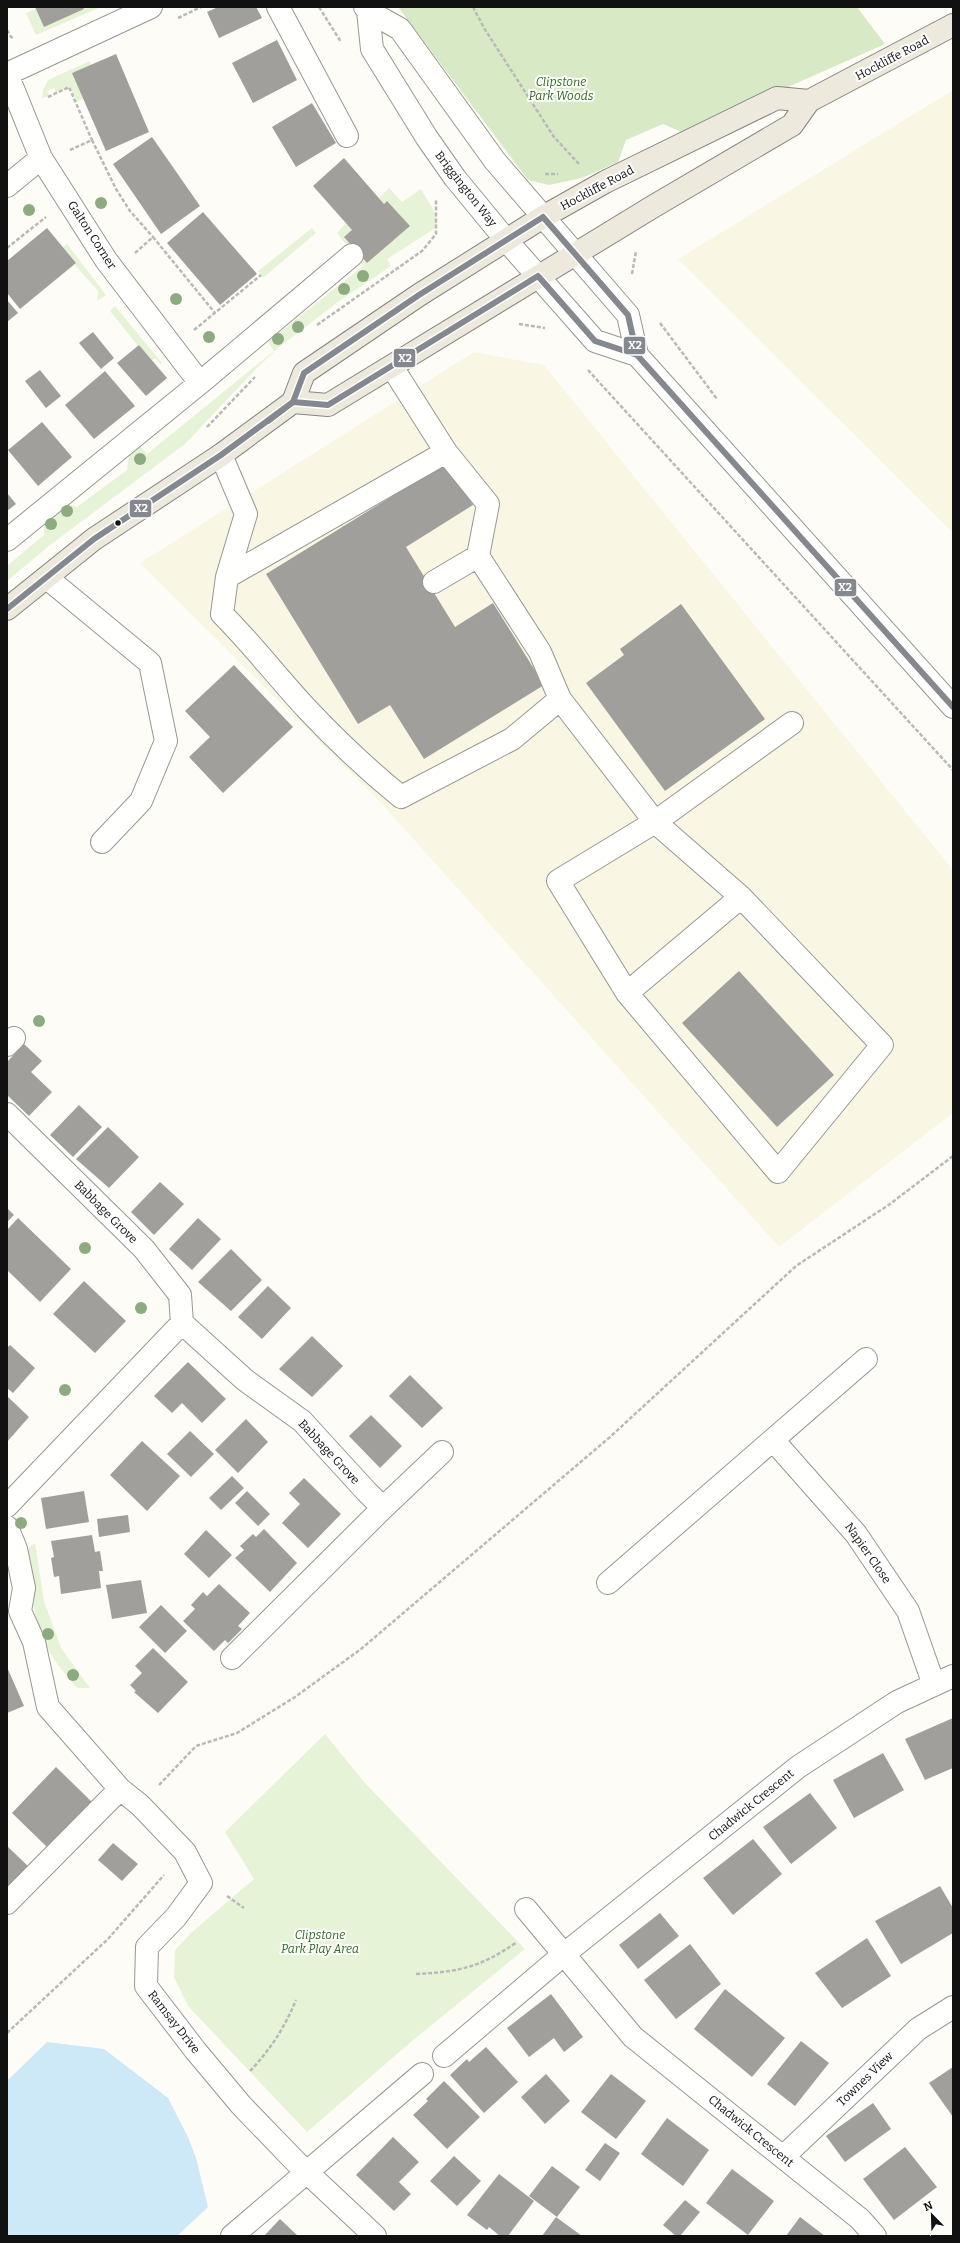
<svg xmlns="http://www.w3.org/2000/svg" width="960" height="2243" viewBox="0 0 960 2243" font-family="Bitter,serif">
  <rect width="100%" height="100%" fill="#fdfcf7"/>
  <path fill="#f9f7e4" d="M953,90v443l-275,-274z
    M474,352l70,13 409,505v243l-174,134 -397,-443 -242,-241z"/>
  <path fill="#e7f3d7" d="M87,7h14l-65,28 -10,-22 10,-4 8,18z
    M90,61l1,4 -8,34 -6,3 -7,-15 -14,5 -2,-4 -7,3 2,5 -7,2 1,-8 5,-10z
    M389,188l13,14 19,-13c6,12 18,25 16,38l-50,32 4,7 -53,36 -60,46 -22,21 -71,75 -135,101 -43,36v-15l37,-31 1,-16 19,-16 13,4 50,-37 2,-14 11,-10 7,8 127,-103 -6,-9 95,-76 -26,-33 9,-10 6,7 -7,8 22,25 42,-37 -22,-25 -3,3 -5,-6z
    M312,228l4,5 -53,45 -5,-7z
    M67,244l39,51 -9,6 1,-10 -23,-26 1,-2 -13,-16z
    M115,306l47,57 -1,1 -6,-6 -3,2 -13,-15 -1,1 -28,-35z
    M35,1543l9,58 17,47 29,40h-13c-10,-12 -20,-23 -28,-37 -16,-30 -19,-67 -24,-100z
    M325,1734l39,48 161,167 -113,92 -105,91 -119,-126 -14,-29 1,-27 17,-18 62,-53 -29,-47z"/>
  <path fill="#d8eac5" d="M398,7h459l28,37 -201,89 -21,-9 -37,16 -8,22 -36,16 -33,7 -21,-5z"/>
  <path fill="#cde8f7" d="M47,2042l57,7 64,49 20,39 8,21 12,49 -31,29h-170v-155z"/>
  <path fill="#a19f9c" d="M35,7h48l1,2 -40,18z
    M218,7h38l6,11 -43,20 -12,-26z
    M277,40l20,40 -44,23 -21,-40z
    M116,54l33,78 -43,19 -34,-78z
    M312,103l24,40 -40,24 -24,-40z
    M152,137l48,69 -39,28 -48,-70z
    M344,158l40,46 3,-3 23,25 -43,37 -23,-26 8,-7 -39,-44z
    M203,212l54,62 -37,31 -53,-62z
    M47,228l29,35 -56,46 -13,-16v-32z
    M7,300l11,13 -11,9z
    M93,332l21,26 -13,11 -22,-26z
    M139,345l28,33 -21,18 -29,-33z
    M40,370l21,26 -15,12 -21,-27z
    M105,371l30,35 -41,33 -29,-34z
    M42,422l30,35 -34,29 -30,-36z
    M446,463l27,42 -67,42 49,80 38,-24 51,82 -120,74 -34,-54 -32,19 -92,-150z
    M7,493l9,11 -9,7z
    M681,604l84,115 -100,72 -79,-108 38,-28 -4,-6z
    M234,665l59,62 -70,66 -34,-36 21,-20 -25,-26z
    M739,971l95,104 -57,52 -95,-104z
    M24,1044l18,17 -11,11 21,20 -23,24 -22,-21v-33z
    M79,1105l23,22 -29,30 -23,-22z
    M108,1127l31,30 -30,31 -33,-29z
    M160,1182l24,22 -30,31 -23,-23z
    M7,1208l7,7 -7,7z
    M18,1218l53,51 -31,33 -33,-32v-40z
    M198,1218l23,21 -29,31 -23,-21z
    M231,1249l31,31 -31,31 -33,-29z
    M84,1281l42,40 -31,32 -42,-39z
    M268,1286l23,22 -29,31 -24,-22z
    M312,1336l31,30 -31,31 -33,-28z
    M10,1345l25,23 -22,25 -6,-5v-40z
    M188,1362l38,37 -24,24 -20,-20 -10,10 -18,-17z
    M410,1375l33,33 -21,20 -33,-32z
    M7,1396l22,21 -22,25z
    M371,1415l31,31 -22,22 -31,-32z
    M246,1419l22,23 -30,31 -23,-23z
    M190,1431l24,23 -23,23 -24,-23z
    M142,1441l38,35 -33,35 -37,-36z
    M232,1476l12,12 -23,22 -12,-12z
    M304,1478l37,36 -33,34 -26,-25 18,-19 -11,-11z
    M84,1491l5,31 -43,7 -5,-31z
    M247,1491l23,23 -12,12 -23,-23z
    M128,1515l2,17 -31,5 -2,-18z
    M264,1529l33,34 -27,29 -35,-34 9,-8 -4,-4 13,-12 3,3z
    M206,1530l26,25 -23,23 -25,-24z
    M92,1535l3,17 5,-1 3,20h-4l2,17 -40,6 -2,-18 -5,1 -3,-19 3,-1 -3,-16z
    M141,1580l6,33 -35,6 -6,-34z
    M219,1584l31,29 -12,13 4,3 -14,14 -3,-3 -11,11 -31,-30 12,-12 -4,-4 12,-13 4,4z
    M161,1605l26,26 -22,22 -26,-26z
    M153,1648l35,34 -30,31 -24,-21 2,-1 -6,-6 12,-12 -7,-7z
    M7,1667l17,39 -17,7z
    M953,1718v50l-28,12 -20,-41z
    M883,1753l21,37 -50,28 -21,-38z
    M56,1767l37,36 -45,45 -36,-35z
    M810,1793l27,35 -46,36 -28,-37z
    M753,1839l29,35 -49,41 -30,-37z
    M113,1843l25,21 -16,17 -24,-21z
    M7,1846l23,22 -23,23z
    M940,1886l13,22v25l-52,31 -26,-43z
    M660,1913l19,23 -41,33 -19,-24z
    M867,1938l24,38 -49,32 -27,-35z
    M690,1944l31,40 -45,35 -32,-39z
    M725,1989l60,49 -33,39 -58,-48z
    M551,1994l32,43 -19,15 -10,-14 -25,19 -22,-29z
    M801,2041l28,22 -34,43 -28,-22z
    M486,2047l32,35 -34,31 -34,-38 17,-16 2,3z
    M953,2067v50l-24,-34z
    M546,2074l24,27 -25,23 -24,-27z
    M611,2074l35,27 -30,38 -35,-27z
    M444,2081l36,36 -33,32 -34,-34 15,-14 -2,-2z
    M873,2103l18,26 -46,33 -19,-26z
    M667,2118l42,32 -26,36 -42,-32z
    M393,2137l26,25 -20,20 12,12 -17,17 -38,-36z
    M605,2143l15,10 -20,28 -15,-11z
    M905,2147l32,40 -43,33 -31,-41z
    M454,2156l27,25 -24,25 -27,-25z
    M552,2166l28,21 -23,30 -28,-21z
    M732,2169l42,32 -26,34 -42,-32z
    M499,2174l35,27 -26,35h-8l-11,-9 -2,3 -20,-15z
    M685,2200l15,12 -20,24h-4l-13,-11z
    M556,2217l26,19h-40z
    M800,2217l21,16 4,3h-39z
    M280,2219l18,17h-34z"/>
  <g fill="none" stroke-linecap="round" stroke-linejoin="round">
    <defs>
      <path id="minor" d="M278,7l69,129
        M365,7l3,4 4,38 55,89 28,40 51,62 89,101 42,14
        M368,11l32,18 95,132 133,154 9,40 316,352
        M7,74l34,84 65,102 94,123 -193,157
        M7,74l144,-67
        M7,186l34,-28
        M200,383l152,-128
        M446,452l42,52 -10,52
        M221,455l25,59 -19,63 -5,37c30,30 56,64 85,95 29,31 61,61 94,88l111,-58 48,-40 -20,-47 -62,-96 -44,26
        M227,577l219,-125 -54,-85
        M47,578l103,85 16,78 -25,60 -39,41
        M560,699l95,123 137,-99
        M627,993l151,179 104,-127 -141,-148 -114,96 -69,-112 97,-59 86,75
        M7,1045l7,-7
        M7,1114l137,135 36,46 2,28 63,57 57,41 64,70 17,17
        M773,1440l83,94 52,77 26,74
        M7,1506l175,-183
        M7,1527l9,22 8,39 -4,23 14,31 14,65 72,82 20,16 45,47 16,31 -25,34 -29,30 -1,39 49,64 46,55 55,57 79,74
        M608,1583l258,-224
        M232,1658l151,-150 59,-56
        M7,1903l113,-114
        M526,1909l107,128 227,182 15,17
        M444,2056l119,-101 235,-188 99,-65 56,-26
        M783,2157l135,-128 35,-22
        M232,2236l190,-162"/>
      <path id="major" d="M293,402l35,3 326,-199 138,-81 17,-24 144,-76
        M7,609l87,-70 127,-84 72,-53 11,-29 115,-78 124,-78 62,-35 172,-84 32,3"/>
    </defs>
    <use href="#minor" stroke="#979795" stroke-width="24"/>
    <use href="#major" stroke="#858482" stroke-width="24"/>
    <path stroke="#b9b9b8" stroke-width="2.5" stroke-dasharray="4 2" stroke-linecap="butt" d="M319,7l22,35
      M473,7l11,21 70,109 25,27
      M178,18l23,-11
      M7,30l4,7 3,1
      M48,97l21,-10 23,53
      M70,150l22,-10 24,49 14,22 23,26
      M545,174h13
      M7,248l39,-31
      M135,253l18,-16 62,76
      M632,274l4,-23
      M660,323l57,76
      M519,324l26,4
      M317,325l105,-74 14,-17v-34
      M194,330l67,-55
      M588,370l365,400
      M207,427l48,-50
      M159,1785l37,-39 41,-13 58,-36 66,-48 249,-212 186,-171 94,-62 63,-48
      M227,1896l17,12
      M416,1974c43,-2 65,-7 101,-32
      M7,2033l101,-94 56,-64
      M250,2071c20,-21 35,-44 46,-71"/>
    <use href="#minor" stroke="#fffffe" stroke-width="22"/>
    <use href="#major" stroke="#ede9dc" stroke-width="22"/>
    <defs>
      <path id="bus-1" d="M543,217l85,98 9,40 316,352
        M538,276l57,65 42,14
        M268,421l25,-19 35,3 210,-129
        M7,609l87,-70 127,-84 72,-53 11,-29 115,-78 124,-78"/>
    </defs>
    <use href="#bus-1" stroke="#fff" stroke-width="9"/>
    <use href="#bus-1" stroke="#85898f" stroke-width="6"/>
  </g>
  <g fill="#8cac80">
    <circle cx="101" cy="203" r="6"/>
    <circle cx="29" cy="210" r="6"/>
    <circle cx="363" cy="276" r="6"/>
    <circle cx="344" cy="289" r="6"/>
    <circle cx="176" cy="299" r="6"/>
    <circle cx="298" cy="327" r="6"/>
    <circle cx="209" cy="337" r="6"/>
    <circle cx="278" cy="339" r="6"/>
    <circle cx="140" cy="459" r="6"/>
    <circle cx="67" cy="511" r="6"/>
    <circle cx="51" cy="524" r="6"/>
    <circle cx="39" cy="1021" r="6"/>
    <circle cx="85" cy="1248" r="6"/>
    <circle cx="141" cy="1308" r="6"/>
    <circle cx="65" cy="1390" r="6"/>
    <circle cx="21" cy="1523" r="6"/>
    <circle cx="48" cy="1634" r="6"/>
    <circle cx="73" cy="1675" r="6"/>
  </g>
  <circle fill="#111" stroke="#fff" stroke-width="1.5" cx="118" cy="523" r="3.5"/>
  <g text-anchor="middle" dominant-baseline="central" stroke-width="4" stroke-linejoin="round" paint-order="stroke">
    <g font-size="12" fill="#111" stroke="#fff">
      <text transform="translate(892 58) rotate(-28)">Hockliffe Road</text>
      <text transform="translate(597 188) rotate(-28)">Hockliffe Road</text>
      <text transform="translate(466 189) rotate(52)">Briggington Way</text>
      <text transform="translate(92 235) rotate(57)">Galton Corner</text>
      <text transform="translate(106 1212) rotate(45)">Babbage Grove</text>
      <text transform="translate(329 1452) rotate(47)">Babbage Grove</text>
      <text transform="translate(868 1553) rotate(55)">Napier Close</text>
      <text transform="translate(751 1805) rotate(-39)">Chadwick Crescent</text>
      <text transform="translate(174 2022) rotate(52)">Ramsay Drive</text>
      <text transform="translate(865 2079) rotate(-44)">Townes View</text>
      <text transform="translate(751 2131) rotate(39)">Chadwick Crescent</text>
    </g>
    <g font-size="12" font-style="italic" fill="#2f6b1f" stroke="#fff">
      <text x="561" y="82">Clipstone<tspan x="561" dy="14">Park Woods</tspan></text>
      <text x="320" y="1935">Clipstone<tspan x="320" dy="14">Park Play Area</tspan></text>
    </g>
  </g>
  <g stroke="#fff" stroke-width="1.5">
    <rect x="623" y="336" width="23" height="19" rx="4" fill="#85898f"/>
    <rect x="393" y="348" width="23" height="20" rx="4" fill="#85898f"/>
    <rect x="129" y="499" width="23" height="19" rx="4" fill="#85898f"/>
    <rect x="834" y="578" width="23" height="19" rx="4" fill="#85898f"/>
  </g>
  <g font-size="11" text-anchor="middle" font-weight="bold" fill="#fff">
    <text x="635" y="349">X2</text>
    <text x="405" y="362">X2</text>
    <text x="141" y="512">X2</text>
    <text x="845" y="591">X2</text>
  </g>
  <rect width="960" height="2243" fill="none" stroke="#111111" stroke-width="16"/>
  <g transform="translate(932 2215) rotate(337)" stroke="#ffffff" stroke-width="3" paint-order="stroke">
  <path d="M0-3L7 15L0 10L-7 15Z" fill="#111111"/>
  <text y="-6" font-size="11" font-weight="bold" text-anchor="middle" fill="#111111">N</text>
  </g>
</svg>
